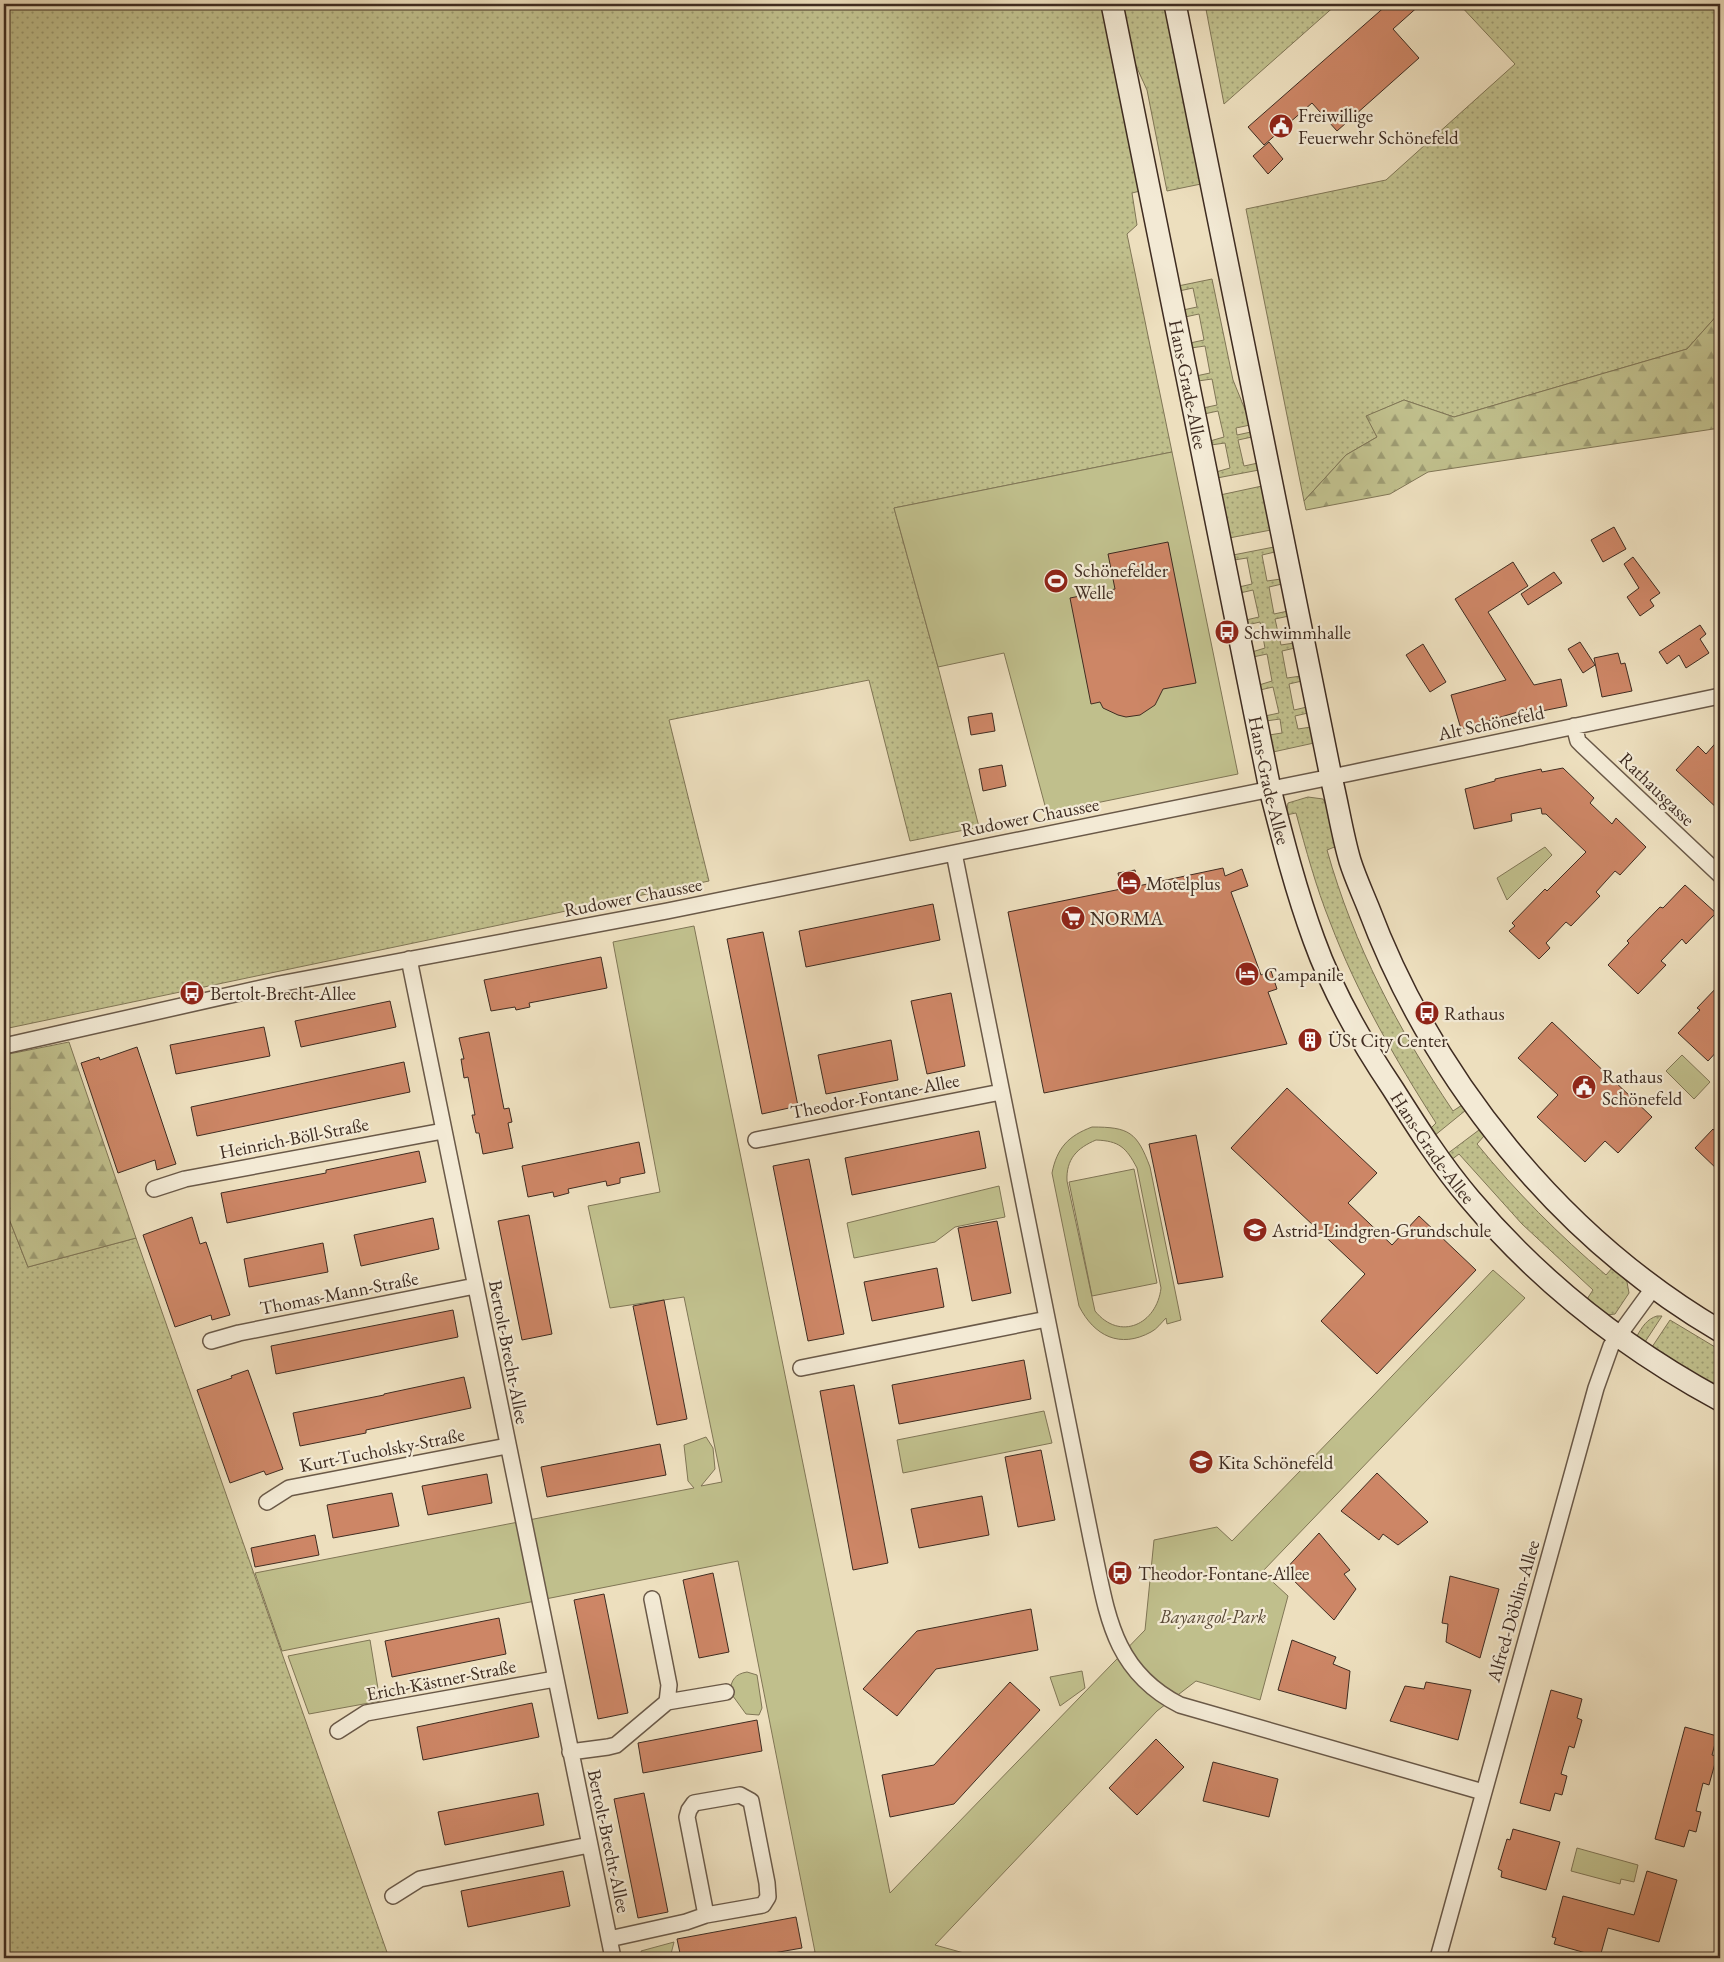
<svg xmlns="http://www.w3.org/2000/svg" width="1724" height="1962" viewBox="0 0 1724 1962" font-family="'EB Garamond',serif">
  <defs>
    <pattern id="grass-dots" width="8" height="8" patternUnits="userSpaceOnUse" patternTransform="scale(1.25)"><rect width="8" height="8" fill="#c0bf8c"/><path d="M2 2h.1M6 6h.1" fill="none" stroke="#9d9b72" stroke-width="1.8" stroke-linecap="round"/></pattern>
    <pattern id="forest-firs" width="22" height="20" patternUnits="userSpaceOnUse" patternTransform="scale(1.25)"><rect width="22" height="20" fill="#c0bf8c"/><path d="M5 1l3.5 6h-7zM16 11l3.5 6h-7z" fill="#9d9b72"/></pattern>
  </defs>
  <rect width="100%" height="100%" fill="#eddfbe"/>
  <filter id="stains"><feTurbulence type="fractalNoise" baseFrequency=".004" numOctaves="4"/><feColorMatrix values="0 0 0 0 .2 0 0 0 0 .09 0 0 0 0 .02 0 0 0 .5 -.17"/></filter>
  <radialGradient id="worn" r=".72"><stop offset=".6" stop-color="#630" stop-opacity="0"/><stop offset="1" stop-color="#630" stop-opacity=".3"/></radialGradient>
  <path fill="url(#grass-dots)" stroke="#807656" d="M4,4h1098l38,187 -8,2 5,32 -10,9 45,218 -278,56 44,159 41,160 -69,14 -41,-161 -200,40 40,161 -705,148z
    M1121,4h44l36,180 -34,7 -20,-101 -15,-33z
    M1205,4h132l-113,100z
    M1459,4h261v308l-33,37 -233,68 -50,-17 -37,16 10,21 -31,18 -42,46 -58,-292 140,-29 129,-116z
    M1212,279l21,101 13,32 4,13 -14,3 1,7 14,-3 1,5 -14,3 6,26 14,-3 1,7 -42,8 -1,-6 14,-4 -5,-25 -14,2 -1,-4 14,-4 -6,-26 -14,3 -1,-6 14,-3 -5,-26 -14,2 -2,-5 14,-3 -5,-27 -14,2 -1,-5 14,-3 -5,-26 -14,3 -2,-7 14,-3 -4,-19 -14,3 -1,-5z
    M1262,486l9,44 -42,8 -9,-43z
    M1274,547l1,5 -13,3 5,26 14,-2 1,5 -13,3 5,27 14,-3 1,5 -14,3 6,26 13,-2 1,5 -13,3 5,27 14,-2 1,5 -13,3 5,26 13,-3 1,6 -13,3 3,13 13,-2 3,16 -41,9 -4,-17 13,-2 -2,-14 -14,2 -1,-5 14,-3 -6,-26 -13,3 -1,-5 13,-4 -5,-27 -14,3 -1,-5 13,-4 -5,-26 -13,3 -1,-5 13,-3 -6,-27 -13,3 -1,-6 13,-3 -5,-26 -13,2 -1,-5z
    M1308,797l15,2 3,6 11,41 -10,4c27,96 71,179 126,261l9,-6 4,5 -32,26 -5,-6 7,-7c-41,-64 -79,-130 -106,-201 -14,-35 -24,-72 -34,-109l-10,2 2,-12z
    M1479,1130l5,6 -7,8c39,48 82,91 129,131l7,-8 14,15 2,11 -14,21 -8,1 -20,-16 6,-9 -71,-66 -63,-70 -8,6 -4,-6z
    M4,1206l24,61 108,-29 253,720h-385z
    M1657,1316h5l-17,26 -8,-6c5,-9 10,-17 20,-20z
    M1670,1320l50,30v39l-36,-20 -32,-22z"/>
  <path fill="url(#forest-firs)" stroke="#807656" d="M1720,312v116l-292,44 -38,22 -84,16 -2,-9 42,-46 31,-18 -11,-21 38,-16 50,17 233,-68z
    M69,1042l67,196 -108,29 -24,-61v-151z"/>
  <path fill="#c0bf8c" stroke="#807656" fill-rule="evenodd" d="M1172,452l66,322 -191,39 -43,-160 -66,14 -44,-159z
    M1545,847l7,8 -45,45 -10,-22z
    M694,926l196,967 255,-263 9,-90 63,-13 15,14 140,-144 121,-127 32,28 -263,274 26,24 -28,104 -64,-19 -39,30 -222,234 47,13h-192l25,-6 -77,-391 -456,90 -27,-78 439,-85 -6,-7 -4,-36 22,-8 7,11 2,21 -14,17 21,-4 -38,-185 -74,11 -22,-102 72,-14 -47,-250z
    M1682,1055l28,27 -16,17 -28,-28z
    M1092,1127c37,0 45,5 58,40l31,153 -14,4 -1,-6c-5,5 -9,11 -15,14 -31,17 -57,4 -72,-26l-27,-133c5,-25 16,-37 40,-46zM1096,1140c23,1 30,7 41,28l24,120c-4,36 -41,54 -66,23l-28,-130c-1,-22 10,-33 29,-41z
    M1134,1169l23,114 -65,13 -23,-114z
    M999,1186l6,31 -50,10 -20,15 -81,16 -7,-35z
    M1044,1411l8,32 -149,30 -6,-33z
    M370,1640l10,61 -71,13 -21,-58z
    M1082,1671l3,17 -25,18 -10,-29z
    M747,1672l10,3 5,33 -3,7 -13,-1 -16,-22c1,-12 5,-18 17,-20z
    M1577,1848l61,17 -4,17 -13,-3 -1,5 -49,-13z
    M674,1942l-4,16h-27l-2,-7z"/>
  <path fill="#cd8666" stroke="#3f2c21" d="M1388,4h33l-28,25 26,29 -82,73 -25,-28 -48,42 -16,-18z
    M1269,142l14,17 -15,15 -15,-18z
    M1614,527l12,22 -23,13 -12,-22z
    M1168,542l28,141 -33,6 -8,16 -15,10 -14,2 -8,-2 -15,-7 -3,-6 -9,2 -21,-106 45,-9 -7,-35z
    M1633,557l27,36 -10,7 4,6 -14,10 -13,-19 12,-9 -15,-24z
    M1513,562l15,24 -40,26 46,73 27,-6 6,27 -35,7 -1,-5 -70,21 -10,-34 55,-15 -51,-81z
    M1554,572l8,11 -34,22 -7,-11z
    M1700,625l6,9 -6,5 9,14 -23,15 -7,-13 -12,9 -8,-12z
    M1580,642l15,23 -12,8 -15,-24z
    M1423,644l23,38 -16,10 -24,-37z
    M1618,653l3,11 4,-1 7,28 -30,6 -8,-39z
    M992,713l3,18 -24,4 -3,-18z
    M1720,738v73l-44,-41 22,-24 8,8z
    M1002,765l4,21 -23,5 -4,-22z
    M1563,768l31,30 -4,5 22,21 4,-6 30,29 -26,28 -5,-4 -19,21 4,4 -29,30 -5,-4 -20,21 4,5 -11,11 -30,-28 6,-5 -3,-3 33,-34 2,2 39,-39 -40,-38h-4l-1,-6 -30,6 1,7 -38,8 -9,-40 30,-8v-2l46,-10 1,3z
    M1223,868l2,8 17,-7 6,17 -17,6 30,83 10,-4 6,18 -9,3 19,52 -243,49 -36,-181 113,-23 -3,-16 17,-3 3,16z
    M1685,885l31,28 -30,31 -4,-5 -21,22 5,4 -28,29 -30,-29 21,-22 -2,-2 33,-34 3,1z
    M933,904l7,36 -134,27 -7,-36z
    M763,932l35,174 -36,8 -35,-175z
    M601,957l6,31 -78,15 1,4 -14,3 -1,-3 -24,4 -7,-31z
    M1720,984v64l-12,13 -30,-28 22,-23 -3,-2z
    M951,993l14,73 -38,8 -16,-73z
    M390,1001l6,26 -95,20 -6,-26z
    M1552,1022l100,95 -34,36 -13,-12 -20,21 -48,-45 21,-22 -40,-37z
    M264,1027l6,29 -94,18 -6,-29z
    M489,1032l15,77 5,-1 3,14 -4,1 5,25 -30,6 -4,-21h-3l-4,-18h3l-7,-38 -4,1 -3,-19h3l-5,-21z
    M891,1040l7,40 -72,14 -8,-39z
    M137,1047l39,117 -19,6 -2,-10 -37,13 -37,-110 18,-6 1,3z
    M404,1062l6,30 -213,44 -6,-29z
    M1287,1088l90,85 -29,30 44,42 27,-29 57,54 -99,104 -56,-53 44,-47 -134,-126z
    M1713,1129l7,8v35l-25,-24z
    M979,1131l7,37 -134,27 -7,-37z
    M1196,1135l27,142 -45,7 -29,-140z
    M639,1142l6,31 -25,5v5l-13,3 -1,-5 -38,8 1,4 -15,4 -1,-5 -25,5 -6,-31z
    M419,1151l7,31 -199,41 -6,-30 105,-20v-3z
    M809,1159l35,175 -36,7 -35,-175z
    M529,1215l23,119 -30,6 -24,-119z
    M192,1217l8,27 6,-2 24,73 -18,5 -1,-5 -36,12 -32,-92z
    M433,1218l6,31 -78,17 -7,-31z
    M997,1221l14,72 -39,8 -14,-73z
    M323,1243l5,29 -79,15 -5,-28z
    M937,1268l7,39 -72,14 -8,-39z
    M664,1300l23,119 -30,6 -24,-119z
    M453,1310l5,27 -182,37 -5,-28z
    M1024,1360l7,39 -132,25 -7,-39z
    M248,1370l35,99 -17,6 -2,-4 -34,12 -33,-93 35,-12 -1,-2z
    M464,1377l7,31 -105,22v3l-66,13 -7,-33 91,-18v-1z
    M854,1385l34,178 -35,7 -33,-179z
    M660,1444l6,31 -119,22 -6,-30z
    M1041,1450l14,70 -37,7 -13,-70z
    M1377,1473l51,49 -30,23 -15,-11 -4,6 -38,-29z
    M487,1474l5,29 -64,12 -6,-29z
    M392,1493l7,33 -66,12 -6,-33z
    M982,1496l7,39 -70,13 -8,-39z
    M1319,1533l31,37 -6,4 12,15 -22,31 -50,-49z
    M315,1535l4,20 -64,12 -4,-19z
    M713,1573l16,79 -30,6 -16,-78z
    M1450,1576l49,13 -19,69 -34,-16 2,-18 -6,-1z
    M604,1594l24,119 -30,6 -24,-119z
    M1031,1609l7,41 -102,19 -39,47 -34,-27 54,-58z
    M499,1618l7,36 -114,23 -7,-36z
    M1292,1640l44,17 -3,7 17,7 -4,38 -68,-19z
    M1010,1682l30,28 -86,94 -64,13 -8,-42 52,-10z
    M1426,1682l45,8 -13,50 -68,-19 15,-35 19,3z
    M1551,1690l31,9 -5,19 5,2 -8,28 -5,-2 -8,28 6,2 -5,19 -7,-2 -5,18 -30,-8z
    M532,1703l7,34 -116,23 -6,-33z
    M757,1720l5,31 -119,22 -5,-30z
    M1685,1727l32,9 -5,19 5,1 -8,29 -6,-2 -7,28 5,1 -5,20 -7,-2 -5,17 -29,-8z
    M1156,1739l28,28 -47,48 -28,-27z
    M1213,1762l65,17 -9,38 -66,-16z
    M538,1793l6,32 -99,20 -7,-33z
    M644,1793l24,119 -30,6 -24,-119z
    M1513,1829l47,13 -14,48 -45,-13 1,-6 -4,-2 9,-30 3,1z
    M563,1871l7,35 -102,21 -7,-36z
    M1647,1871l30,9 -18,62 -51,-14 -8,29 -46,-13 2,-6 -4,-1 11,-41 71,19z
    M796,1917l6,31 -57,10h-64l-4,-19z"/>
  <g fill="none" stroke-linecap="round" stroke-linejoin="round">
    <defs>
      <path id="street" d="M1574,726l4,15 4,4 138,130
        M954,853l138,690c15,68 19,127 88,162l303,87
        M409,959l204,999
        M4,1046l275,-62 388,-73 684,-138 369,-77
        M756,1140l245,-48
        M154,1189l31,-10 258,-48
        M211,1341l28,-8 236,-47
        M801,1368l246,-49
        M267,1502l22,-14 218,-42
        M667,1702l59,-10
        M338,1731l28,-18 189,-34
        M570,1752l38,-5 8,-2 51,-43 2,-17 -17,-86
        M393,1896l27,-17 169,-34
        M609,1939l77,-17 20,-7 -19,-98 2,-7 5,-7 46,-8 11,6 16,82 1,14 -5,8 -57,10
        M1438,1958l158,-570 15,-42 43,-59"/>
      <g id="secondary">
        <path id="s1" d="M1112,4l158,785c13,51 26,102 44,151 19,53 48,103 79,149 24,38 48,76 77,110 69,82 156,150 250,201"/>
        <path d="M1175,4l156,773c7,28 11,57 19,84 5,16 12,31 18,46 65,173 192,330 352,424"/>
      </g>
    </defs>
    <use href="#street" stroke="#6a5948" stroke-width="18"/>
    <use href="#secondary" stroke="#3f2c21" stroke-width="24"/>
    <use href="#street" stroke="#f3ead5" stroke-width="15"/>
    <use href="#secondary" stroke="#f3ead5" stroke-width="21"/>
  </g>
  <defs>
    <symbol id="civic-disc" viewBox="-11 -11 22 22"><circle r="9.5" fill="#8f2418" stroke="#f3ead5"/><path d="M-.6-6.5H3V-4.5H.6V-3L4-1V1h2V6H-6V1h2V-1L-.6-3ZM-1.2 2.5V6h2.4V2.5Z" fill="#fff"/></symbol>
    <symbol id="stadium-disc" viewBox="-11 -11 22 22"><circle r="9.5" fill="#8f2418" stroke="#f3ead5"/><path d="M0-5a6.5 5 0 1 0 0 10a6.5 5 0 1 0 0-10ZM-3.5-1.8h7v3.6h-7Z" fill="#fff"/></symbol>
    <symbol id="bus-disc" viewBox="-11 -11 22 22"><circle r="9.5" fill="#8f2418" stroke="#f3ead5"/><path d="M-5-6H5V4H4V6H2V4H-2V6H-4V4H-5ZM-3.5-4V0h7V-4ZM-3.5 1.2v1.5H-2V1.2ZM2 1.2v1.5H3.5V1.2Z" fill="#fff"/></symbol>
    <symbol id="hotel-disc" viewBox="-11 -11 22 22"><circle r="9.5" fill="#8f2418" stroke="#f3ead5"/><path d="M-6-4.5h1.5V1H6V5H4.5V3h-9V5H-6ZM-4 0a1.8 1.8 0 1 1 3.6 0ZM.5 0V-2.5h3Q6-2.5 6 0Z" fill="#fff"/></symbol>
    <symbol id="supermarket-disc" viewBox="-11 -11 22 22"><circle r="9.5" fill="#8f2418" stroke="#f3ead5"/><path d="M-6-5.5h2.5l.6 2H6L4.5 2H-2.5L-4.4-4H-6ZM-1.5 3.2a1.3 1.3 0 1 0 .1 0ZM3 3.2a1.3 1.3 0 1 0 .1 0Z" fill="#fff"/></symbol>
    <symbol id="building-disc" viewBox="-11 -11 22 22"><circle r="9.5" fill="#8f2418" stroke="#f3ead5"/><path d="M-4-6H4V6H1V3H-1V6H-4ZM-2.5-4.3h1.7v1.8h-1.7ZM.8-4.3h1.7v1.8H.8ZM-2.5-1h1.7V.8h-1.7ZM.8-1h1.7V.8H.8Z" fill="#fff"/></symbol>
    <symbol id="school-disc" viewBox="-11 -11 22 22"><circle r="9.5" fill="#8f2418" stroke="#f3ead5"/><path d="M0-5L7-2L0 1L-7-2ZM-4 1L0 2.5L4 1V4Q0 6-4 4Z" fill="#fff"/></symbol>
  </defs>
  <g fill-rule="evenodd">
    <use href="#civic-disc" x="1267" y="112" width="28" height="28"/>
    <use href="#stadium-disc" x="1042" y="567" width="28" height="28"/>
    <use href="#bus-disc" x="1213" y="618" width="28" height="28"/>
    <use href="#hotel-disc" x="1115" y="869" width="28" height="28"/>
    <use href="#supermarket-disc" x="1059" y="904" width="28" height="28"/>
    <use href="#hotel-disc" x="1233" y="960" width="28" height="28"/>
    <use href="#bus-disc" x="178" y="979" width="28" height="28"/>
    <use href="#bus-disc" x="1413" y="999" width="28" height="28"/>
    <use href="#building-disc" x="1296" y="1026" width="28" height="28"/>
    <use href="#civic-disc" x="1570" y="1073" width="28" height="28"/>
    <use href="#school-disc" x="1241" y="1216" width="28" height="28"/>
    <use href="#school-disc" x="1187" y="1448" width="28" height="28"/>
    <use href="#bus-disc" x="1106" y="1559" width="28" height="28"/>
  </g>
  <g text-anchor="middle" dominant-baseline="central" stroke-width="4.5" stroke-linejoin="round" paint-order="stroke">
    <g font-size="19" fill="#3f2c21" stroke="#f3ead5" text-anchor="start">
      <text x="1298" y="115">Freiwillige<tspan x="1298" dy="22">Feuerwehr Schönefeld</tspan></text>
      <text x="1074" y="570">Schönefelder<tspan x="1074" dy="22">Welle</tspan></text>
      <text x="1244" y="632">Schwimmhalle</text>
      <text x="1146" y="883">Motelplus</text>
      <text x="1090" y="918">NORMA</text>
      <text x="1264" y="974">Campanile</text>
      <text x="210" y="993">Bertolt-Brecht-Allee</text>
      <text x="1444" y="1013">Rathaus</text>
      <text x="1328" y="1040">ÜSt City Center</text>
      <text x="1602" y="1076">Rathaus<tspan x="1602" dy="22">Schönefeld</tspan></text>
      <text x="1272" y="1230">Astrid-Lindgren-Grundschule</text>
      <text x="1218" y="1462">Kita Schönefeld</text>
      <text x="1138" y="1573">Theodor-Fontane-Allee</text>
    </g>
    <g font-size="19" fill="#3f2c21" stroke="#f3ead5">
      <text stroke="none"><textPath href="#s1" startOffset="388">Hans-Grade-Allee</textPath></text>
      <text transform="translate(1491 723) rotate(-12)">Alt Schönefeld</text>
      <text stroke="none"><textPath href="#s1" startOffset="792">Hans-Grade-Allee</textPath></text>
      <text transform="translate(1657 789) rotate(44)">Rathausgasse</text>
      <text transform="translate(1030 817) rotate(-11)">Rudower Chaussee</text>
      <text transform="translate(633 897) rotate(-11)">Rudower Chaussee</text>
      <text transform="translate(875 1096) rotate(-11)">Theodor-Fontane-Allee</text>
      <text transform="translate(294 1138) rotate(-11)">Heinrich-Böll-Straße</text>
      <text stroke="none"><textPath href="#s1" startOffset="1198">Hans-Grade-Allee</textPath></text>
      <text transform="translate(339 1293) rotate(-11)">Thomas-Mann-Straße</text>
      <text transform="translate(509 1352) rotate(79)">Bertolt-Brecht-Allee</text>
      <text transform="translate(382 1450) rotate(-11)">Kurt-Tucholsky-Straße</text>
      <text transform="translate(1513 1611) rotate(-74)">Alfred-Döblin-Allee</text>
      <text transform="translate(441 1680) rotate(-11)">Erich-Kästner-Straße</text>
      <text transform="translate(609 1841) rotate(78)">Bertolt-Brecht-Allee</text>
    </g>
    <g font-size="19" font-style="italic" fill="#594936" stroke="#f3ead5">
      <text x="1213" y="1616">Bayangol-Park</text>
    </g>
  </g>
  <rect width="1724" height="1962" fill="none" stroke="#eddfbe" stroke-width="20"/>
  <rect x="5" y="5" width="1714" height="1952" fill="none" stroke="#3f2c21" stroke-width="2.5"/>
  <rect x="10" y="10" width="1704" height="1942" fill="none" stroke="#3f2c21"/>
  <rect width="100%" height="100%" filter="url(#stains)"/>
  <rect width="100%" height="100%" fill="url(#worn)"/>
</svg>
